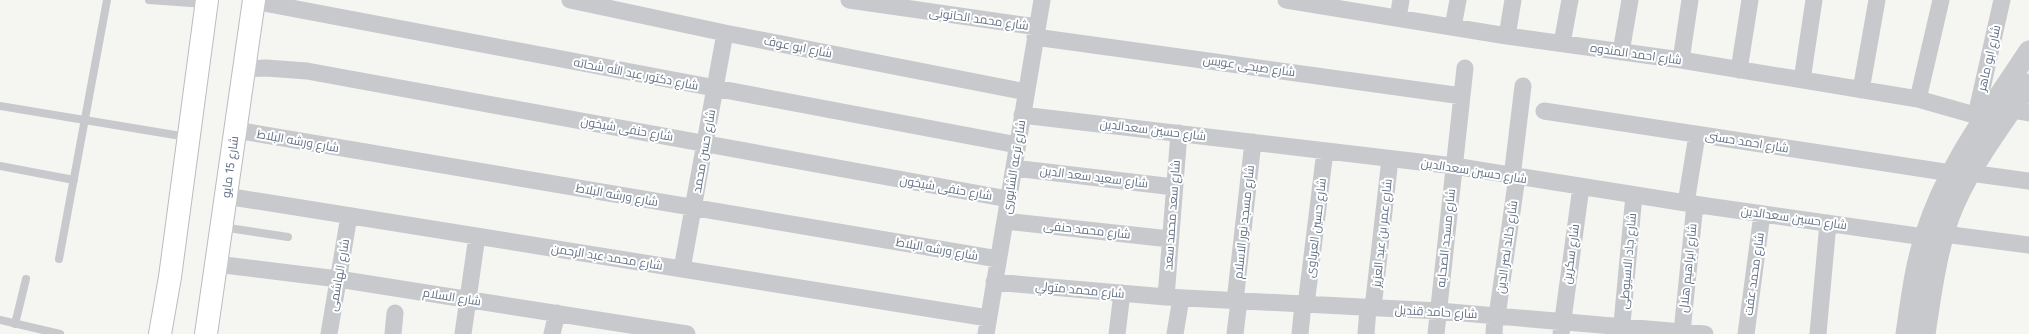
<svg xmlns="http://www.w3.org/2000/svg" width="2029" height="334" viewBox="0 0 2029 334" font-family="'Fira Sans',Cairo,sans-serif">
  <rect width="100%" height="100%" fill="#f5f5f1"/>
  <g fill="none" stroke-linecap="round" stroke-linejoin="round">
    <defs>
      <path id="secondary" d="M160,334l10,-57 37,-277
        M206,334l48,-334"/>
    </defs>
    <use href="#secondary" stroke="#b8bcc2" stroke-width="24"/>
    <path stroke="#c7c9cd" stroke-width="8" d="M149,0l56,4
      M0,106l187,31
      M0,166l74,14
      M222,227l66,10
      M59,259l48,-259
      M0,320l60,14
      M15,324l11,-45"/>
    <path stroke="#c7c9cd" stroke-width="17" d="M570,0l155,33 301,59
      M849,0l188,27
      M1286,0l221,36 174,24 237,39 67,19
      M254,1l763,144
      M1398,18l3,-18
      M1453,27l5,-27
      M1507,36l6,-36
      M1035,37l427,59
      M1562,43l8,-43
      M1621,52l9,-52
      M1681,60l9,-60
      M245,69l21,-1 41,3 701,128
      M1739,70l11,-70
      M1802,80l12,-80
      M1861,90l16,-90
      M1918,99l23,-99
      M2012,110l17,3
      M1544,111l407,62
      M1022,115l432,51 232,37 238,34
      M1976,115l26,-115
      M236,130l762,129
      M1014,168l160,19
      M1970,173l59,8
      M1512,177l11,-91
      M226,196l762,122
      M1686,203l11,-68
      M1005,221l165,18
      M1944,234l85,11
      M216,264l122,15 349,55
      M682,269l43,-236
      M994,282l172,15 273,14 266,23
      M1166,297l13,-164
      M1235,301l18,-159
      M1306,305l19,-154
      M1373,308l17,-149
      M1497,316l20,-139
      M1682,332l13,-128
      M329,334l20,-118
      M393,334l2,-21
      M463,334l14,-98
      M552,334l5,-21
      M986,334l56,-334
      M1117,334l5,-41
      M1175,334l6,-36
      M1235,334l4,-33
      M1300,334l3,-30
      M1366,334l2,-26
      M1436,334l29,-266
      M1494,334l1,-18
      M1561,334l20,-147
      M1621,334l13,-139
      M1746,334l16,-120
      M1818,334l10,-111"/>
    <path stroke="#c7c9cd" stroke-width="21" d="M1906,334c5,-34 9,-69 20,-101 21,-67 65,-124 103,-182
      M1925,334c6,-39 11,-79 24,-117 18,-48 52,-91 80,-133"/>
    <use href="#secondary" stroke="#fff" stroke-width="22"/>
  </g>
  <g text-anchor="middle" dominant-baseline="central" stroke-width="4" stroke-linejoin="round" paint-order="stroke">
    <g font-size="12" fill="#617085" stroke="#fff">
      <text transform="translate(979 19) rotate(8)">شارع محمد الحانونى</text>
      <text transform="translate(798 47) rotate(11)">شارع ابو عوف</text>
      <text transform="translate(1636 54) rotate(8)">شارع احمد المندوه</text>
      <text transform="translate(1989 58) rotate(-77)">شارع ابو ماهر</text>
      <text transform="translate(1249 66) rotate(8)">شارع صبحى عويس</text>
      <text transform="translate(636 74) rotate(11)">شارع دكتور عبد الله شحاته</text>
      <text transform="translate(627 129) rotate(10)">شارع حنفى شيخون</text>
      <text transform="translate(1153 130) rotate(7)">شارع حسين سعدالدين</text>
      <text transform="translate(298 141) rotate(10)">شارع ورشه البلاط</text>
      <text transform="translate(1747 142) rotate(9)">شارع احمد حسنى</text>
      <text transform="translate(704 151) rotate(-80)">شارع حسن محمد</text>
      <text transform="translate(230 167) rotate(-82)">شارع 15 مايو</text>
      <text transform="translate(1014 167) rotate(-81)">شارع ترعه الشابورى</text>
      <text transform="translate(1474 171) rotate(9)">شارع حسين سعدالدين</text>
      <text transform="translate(1094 177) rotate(7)">شارع سعيد سعد الدين</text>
      <text transform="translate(946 188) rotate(10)">شارع حنفى شيخون</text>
      <text transform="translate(617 195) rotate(10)">شارع ورشه البلاط</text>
      <text transform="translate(1172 215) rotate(-86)">شارع سعد محمد سعد</text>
      <text transform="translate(1794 218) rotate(8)">شارع حسين سعدالدين</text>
      <text transform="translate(1244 222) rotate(-84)">شارع مسجد نور الاسلام</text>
      <text transform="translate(1316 228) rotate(-83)">شارع حسين العرباوى</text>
      <text transform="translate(1087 230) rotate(6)">شارع محمد حنفى</text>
      <text transform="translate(1382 233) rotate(-84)">شارع عمر بن عبد العزيز</text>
      <text transform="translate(1446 238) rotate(-84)">شارع مسجد الصحابه</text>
      <text transform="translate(1507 247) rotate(-82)">شارع خالد نصر الدين</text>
      <text transform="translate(937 249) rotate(10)">شارع ورشه البلاط</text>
      <text transform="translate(1571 254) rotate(-82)">شارع سكرين</text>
      <text transform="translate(607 257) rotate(9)">شارع محمد عبد الرحمن</text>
      <text transform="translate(1628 261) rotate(-85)">شارع جاد الاسيوطى</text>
      <text transform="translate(1688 268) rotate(-84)">شارع ابراهيم هلال</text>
      <text transform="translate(1754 274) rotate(-82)">شارع محمد عفت</text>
      <text transform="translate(339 275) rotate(-80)">شارع الهاشمى</text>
      <text transform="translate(1080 290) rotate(5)">شارع محمد متولي</text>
      <text transform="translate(452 297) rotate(9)">شارع السلام</text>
      <text transform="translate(1436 312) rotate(3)">شارع حامد قنديل</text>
    </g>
  </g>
</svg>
